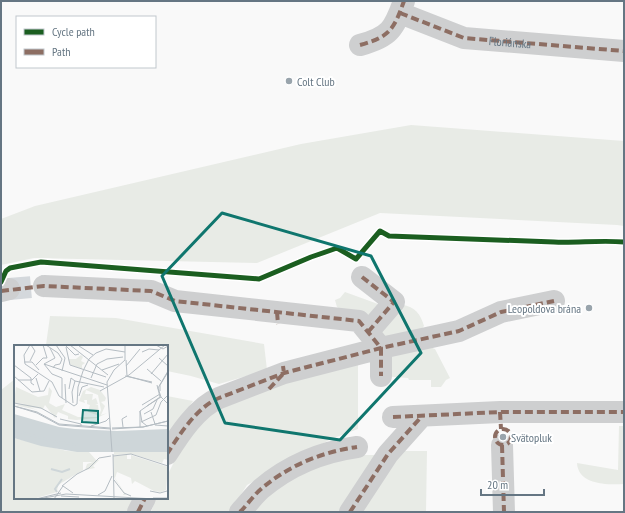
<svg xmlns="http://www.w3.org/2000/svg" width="625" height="513" viewBox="0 0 625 513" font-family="'PT Sans Narrow',sans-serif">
  <rect width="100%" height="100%" fill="#f9f9f9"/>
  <path fill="#e8ebe6" d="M411,125l213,16v85l-7,-1 -237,-12 -123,50 -223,-5 -33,7v-46l34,-13 266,-62z
    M345,292l33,12 -8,18 -27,-11 -6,-4 -2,-7 5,-2z
    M402,305c13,1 19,10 22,21l-4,5 -35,6 -5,-3z
    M50,316l66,2 148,26 3,26 -48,14 -28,-8 -24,-5v-25h-117l-4,-1z
    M430,347l5,2 15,29 -4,2 -5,7h-10v-7h-22l-1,-2 -26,-2v-19z
    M358,362v67l-27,10 -84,46 -17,27h-79l5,-14h11v-22l18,-36 20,-23 22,-17z
    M15,379v119h118l-6,14h-126v-122z
    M167,396l26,5 -26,36z
    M619,426h5v58c-16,1 -46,1 -47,-21l41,7z
    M402,451h25l-1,61h-70z
    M354,455h20l2,4 -30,53h-97l51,-41z"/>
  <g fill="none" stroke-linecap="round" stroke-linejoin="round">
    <path stroke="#d4d8dc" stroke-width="22" stroke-dasharray="22 11" stroke-linecap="butt" d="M9,289l35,-3"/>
    <path stroke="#cecfd0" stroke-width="22" d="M400,13l64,25 160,13
      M360,45c30,-8 34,-16 44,-44
      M362,277l32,25 -26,30
      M44,286l107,5 24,10 184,20 22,27v28
      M1,291l8,-2
      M393,417l107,-5h124
      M502,445l2,67
      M167,454c12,-19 30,-47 52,-56l65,-25 97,-25 78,-17 42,-19 53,-11
      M138,512l7,-14
      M240,512c7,-7 13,-16 21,-23 27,-23 60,-37 96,-42
      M350,512l38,-58 34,-38"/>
    <g stroke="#8d6e63" stroke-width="4" stroke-dasharray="8 4" stroke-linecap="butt">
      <path id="s1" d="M400,13l64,25 160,13"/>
      <path d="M360,45c30,-8 34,-16 44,-44"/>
      <path d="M362,277l32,25 -26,30"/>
      <path d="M1,291l43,-5 107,5 24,10 184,20 22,27v28"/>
      <path d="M277,312l1,12"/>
      <path d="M269,389l15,-16 -1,-7"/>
      <path d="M500,412l1,17"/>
      <path d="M393,417l107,-5h124"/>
      <circle cx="503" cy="437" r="8"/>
      <path d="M502,445l2,67"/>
      <path d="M167,454c12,-19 30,-47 52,-56l65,-25 97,-25 78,-17 42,-19 53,-11"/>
      <path d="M138,512l7,-14"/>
      <path d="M240,512c7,-7 13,-16 21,-23 27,-23 60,-37 96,-42"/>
      <path d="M350,512l38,-58 34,-38"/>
    </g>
    <defs>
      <path id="cycleway" d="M1,282l5,-11 4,-3 31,-6 218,17 52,-22 26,-9 19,11 24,-28 9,5c55,2 110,4 165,6 23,1 47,-2 70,0"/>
    </defs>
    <use href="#cycleway" stroke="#fff" stroke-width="8"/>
    <use href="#cycleway" stroke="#1b5e20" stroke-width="5"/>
  </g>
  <path fill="none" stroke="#0f766e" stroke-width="3" stroke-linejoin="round" d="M222,213l149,43 50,97 -81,87 -115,-17 -63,-147z"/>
  <g fill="#99a4ac" stroke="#fff" stroke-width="1.5">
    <circle cx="289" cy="81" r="4"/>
    <circle cx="589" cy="308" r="4"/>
    <circle cx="503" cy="437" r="4"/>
  </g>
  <g text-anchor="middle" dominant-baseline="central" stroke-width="4" stroke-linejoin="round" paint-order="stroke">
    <g font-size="12" fill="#657683" stroke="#fff">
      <text stroke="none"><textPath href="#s1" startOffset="115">Floriánska</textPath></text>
    </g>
    <g font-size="12" fill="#657683" stroke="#fff" text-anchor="start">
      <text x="297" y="81">Colt Club</text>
      <text x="581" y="308" text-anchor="end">Leopoldova brána</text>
      <text x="511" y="437">Svätopluk</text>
    </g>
  </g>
  <g transform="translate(14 345)">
    <rect width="154" height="154" fill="#f9f9f9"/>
    <path d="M67,10l2,2 -2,4 4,2 -3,2v4l-11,-4 -3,-6h8zM2,42l22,10 10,-2 1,-8 3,4 -3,12 7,4 9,-3 -3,6 16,7h20l3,-7 -3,-15 -12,-5 -1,4h8l-1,6 4,-2 2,6h-3l3,1 1,8 -2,2 -9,-3 2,-7 -3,-1v-4h-3l1,3 -6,-2 4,-10 8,-4 9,3 6,8 -1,3 -4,1 4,4 -4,9 6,-2 -10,5 -21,2 -8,-1v-3l-10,-4 -3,6 -10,-13 -2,4 -14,-2 9,3 -24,-5 11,-1 -11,-1zM0,93l53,13 22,1 7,8h3l-6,6 2,2 -10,2 2,-6 6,-2h-10v8l-25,15 -1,7 -24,7h-19zM100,107h54v8l-4,-1 -2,4 -30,-9 -18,1zM113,110v4h4v-4l37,12 -2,23 -5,2 -7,-1 -19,-10 -3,3 -1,-6 -14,-6 -2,6 11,17h-3l1,-2 -10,-16 -1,-21z" fill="#e8ebe6"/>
    <path d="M0,69l45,13 16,2 42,2 51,-2v23h-91l-36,-6 -27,-8z" fill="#ced6d9"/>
    <path fill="none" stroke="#ced6d9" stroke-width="2" d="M0,85l37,11 27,4h31M105,99l5,-6v-5M98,100l15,-1 6,-6v-6M37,124l11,3 8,-3M43,147l-2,-3 7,-10"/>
    <path fill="none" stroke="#b5bdc3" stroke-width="1" d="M16,0l-6,10 1,9 27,18 7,14 15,10 3,-2 1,-17 5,-16 6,-12 7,-6 10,-4 19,3M29,0l4,13M32,0l12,8 4,6 -2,5 -5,1 -2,3M42,0l9,13 -3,13M51,0l10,10 4,-1M56,0l38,30M142,0l7,4 5,-3M65,1l14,9M52,2l4,18M128,7l7,-3 10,1M145,13l9,8M112,15l1,16 25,7M16,16l5,-10 -4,-6M10,17h8l7,8M30,19l63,21M30,19l11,-6 -5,-10M30,19l8,10 10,4M83,19l10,-5 16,-2M0,20l17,13v5l3,2M22,20l7,-7h4M56,20l36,12M112,21l14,-17M133,24l14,12M88,25l17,-6M154,26l-10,17 3,9 7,7M137,29l17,-20M0,31l18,16 12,-1 5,-10M111,31l27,6M22,33l4,13M48,33v20M77,33l6,-14M4,35h14l6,-6M51,39l1,19M55,44l2,-11 4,3 29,6M86,46l29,-16 36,-30M146,46v-6l8,-13M65,51l3,-9 6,-2M0,58l27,5 16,9M59,58l-1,-11 3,-11M128,60l18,-11M0,61l23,7 22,12 52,4M0,61l23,6 22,12 51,4M133,61l14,-9M126,66v16M137,67l4,12M130,69l9,-5 4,-9M46,74l21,5v2M127,77l15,-7 5,-13 7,-7M141,80l13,1M77,81l15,-5 4,-4M133,81l-5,-4 -2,-11 20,-14 -3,-12M109,82l-1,-8 5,-3M98,83l31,-1 25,-6M98,84l31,-2 25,-6M98,107l-5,-70 7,-12 11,-10v-15M99,109l1,44M99,111l18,-2 37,12M100,135l10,13 7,3M48,141l15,-12 12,-6 10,-10 12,-2M49,141l10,7M136,146l10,2 7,-2M84,150l7,-4 7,-15M47,151l18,1M139,153h15M22,154l25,-6M24,154l28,-5 89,5M40,154l9,-13"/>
    <path fill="#0f766e" fill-opacity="0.15" stroke="#0f766e" stroke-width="2" d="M69,65l15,1v12l-16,-1z"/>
    <rect width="154" height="154" fill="none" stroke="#657683" stroke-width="2"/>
  </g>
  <rect width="625" height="513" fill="none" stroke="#657683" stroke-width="4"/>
  <rect x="16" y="16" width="140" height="52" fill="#ffffff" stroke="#c1c8cd"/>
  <rect x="24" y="29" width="20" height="6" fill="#1b5e20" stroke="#c1c8cd"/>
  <text x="52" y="36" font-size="12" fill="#657683">Cycle path</text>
  <rect x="24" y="49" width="20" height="6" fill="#8d6e63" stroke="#c1c8cd"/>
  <text x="52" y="56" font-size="12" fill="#657683">Path</text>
  <path d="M481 489v6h63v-6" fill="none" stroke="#657683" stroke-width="2"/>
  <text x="487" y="489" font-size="12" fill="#657683" stroke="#ffffff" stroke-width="3" paint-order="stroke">20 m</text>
</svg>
